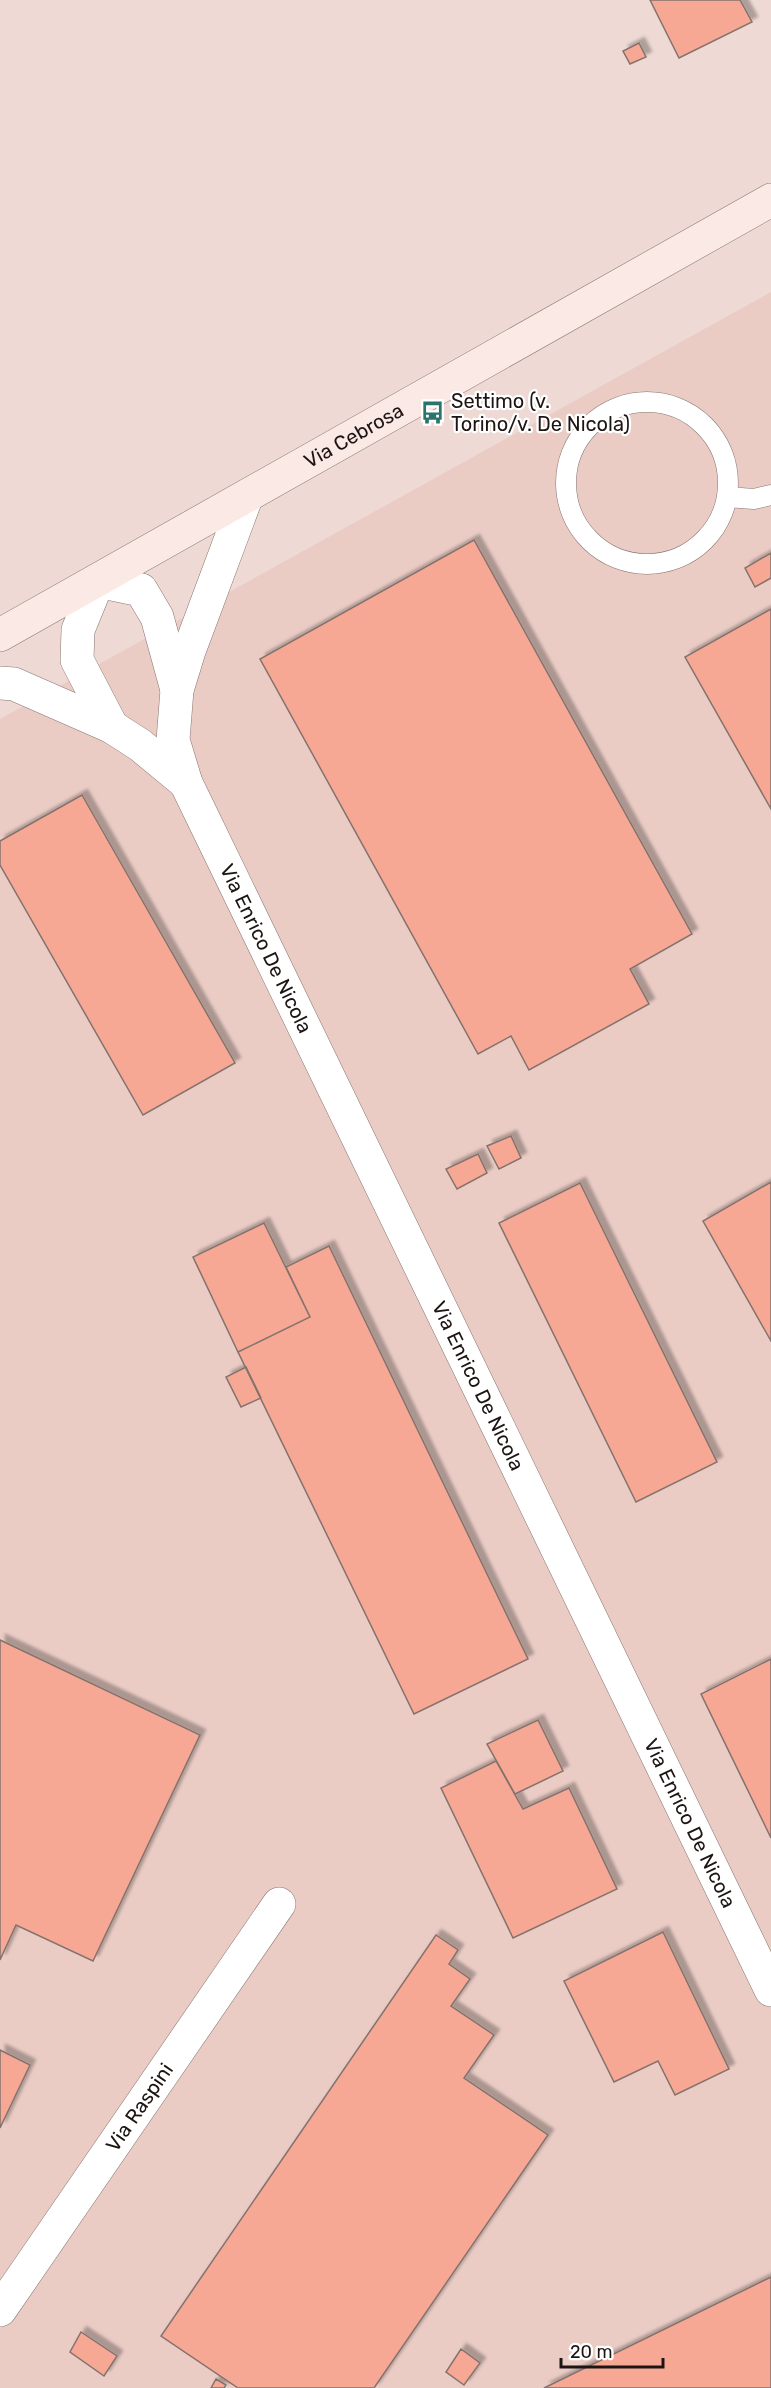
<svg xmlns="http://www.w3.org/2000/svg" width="771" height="2388" viewBox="0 0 771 2388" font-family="Rubik,sans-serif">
  <defs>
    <filter id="shadow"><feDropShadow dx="5.5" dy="-5.5" stdDeviation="1.5" flood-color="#0004"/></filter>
  </defs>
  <rect width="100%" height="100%" fill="#eed9d4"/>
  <path fill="#eaccc5" d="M771,292v2096h-771v-1669z"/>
  <path fill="#f7a894" stroke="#84726d" stroke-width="1.5" filter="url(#shadow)" d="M650,0h90l12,22 -73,36z
    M639,43l7,14 -16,7 -7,-13z
    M474,540l218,394 -62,35 19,35 -120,66 -18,-34 -33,18 -218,-395z
    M771,553v25l-16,9 -10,-19z
    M771,609v200l-86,-152z
    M82,795l153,268 -92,52 -143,-250v-24z
    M511,1136l10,22 -22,11 -12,-23z
    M478,1154l9,19 -30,16 -11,-20z
    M771,1182v159l-68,-120z
    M580,1183l137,279 -81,40 -137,-279z
    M264,1223l46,94 -72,35 -45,-95z
    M329,1246l199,413 -114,55 -176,-362 72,-35 -24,-50z
    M246,1367l15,31 -20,9 -15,-30z
    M0,1640l200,95 -107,226 -77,-36 -16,35z
    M771,1659v179l-70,-144z
    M538,1720l25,51 -48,23 -28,-50z
    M496,1761l27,48 46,-21 48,101 -104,49 -72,-150z
    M663,1932l66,137 -54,26 -17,-34 -44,21 -50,-101z
    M436,1935l22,15 -9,14 21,15 -19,27 43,29 -30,43 84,57 -174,253h-136l-77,-52z
    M0,2050l30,15 -30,63z
    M771,2277v111h-227z
    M81,2332l36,24 -13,20 -34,-24z
    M461,2349l19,14 -16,22 -18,-13z
    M216,2379l10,6 -2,3h-13z"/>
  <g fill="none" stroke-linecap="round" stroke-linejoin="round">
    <defs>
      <path id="service" d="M566 483a81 81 0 1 1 162 0a81 81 0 1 1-162 0Z
        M727,497l27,2 17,-4"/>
      <g id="minor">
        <path id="s1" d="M246,498l-57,153 -12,39 -4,50 13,43 585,1207"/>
        <path d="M0,683l14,1 98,43 28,18 46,38"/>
        <path d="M112,727l-35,-67 1,-30 20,-49 43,9 16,27 20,73"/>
        <path id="s2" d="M0,2310l279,-406"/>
      </g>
      <g id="secondary">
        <path id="s3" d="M0,635l771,-435"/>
      </g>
    </defs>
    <use href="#service" stroke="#897671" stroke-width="21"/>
    <use href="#minor" stroke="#897671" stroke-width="34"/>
    <use href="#secondary" stroke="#897671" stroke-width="34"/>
    <use href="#service" stroke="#fff" stroke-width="20"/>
    <use href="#minor" stroke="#fff" stroke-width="33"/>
    <use href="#secondary" stroke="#fbe9e5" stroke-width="33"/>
  </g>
  <defs>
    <symbol id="bus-bare" viewBox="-9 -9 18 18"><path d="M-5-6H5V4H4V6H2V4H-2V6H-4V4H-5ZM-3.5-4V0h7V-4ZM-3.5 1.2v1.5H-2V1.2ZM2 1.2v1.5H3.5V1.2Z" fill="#2c736b" stroke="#fff" stroke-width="2.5" paint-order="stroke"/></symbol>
  </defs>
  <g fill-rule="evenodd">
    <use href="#bus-bare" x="416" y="396" width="33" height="33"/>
  </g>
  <g text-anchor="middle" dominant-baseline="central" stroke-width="4.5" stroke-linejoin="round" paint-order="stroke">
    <g font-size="20" fill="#1d1514" stroke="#fff" text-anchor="start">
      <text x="451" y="401">Settimo (v.<tspan x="451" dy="23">Torino/v. De Nicola)</tspan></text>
    </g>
    <g font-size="20" fill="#1d1514" stroke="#fff">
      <text stroke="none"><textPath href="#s3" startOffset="406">Via Cebrosa</textPath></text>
      <text stroke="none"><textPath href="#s1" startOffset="483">Via Enrico De Nicola</textPath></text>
      <text stroke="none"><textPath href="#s1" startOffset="969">Via Enrico De Nicola</textPath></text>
      <text stroke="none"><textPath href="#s1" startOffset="1455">Via Enrico De Nicola</textPath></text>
      <text stroke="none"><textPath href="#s2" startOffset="246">Via Raspini</textPath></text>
    </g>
  </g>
  <path d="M561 2358v9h102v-9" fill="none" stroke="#1d1514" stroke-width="3"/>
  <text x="570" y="2358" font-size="18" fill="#1d1514" stroke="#ffffff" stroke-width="4.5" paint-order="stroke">20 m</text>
</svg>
